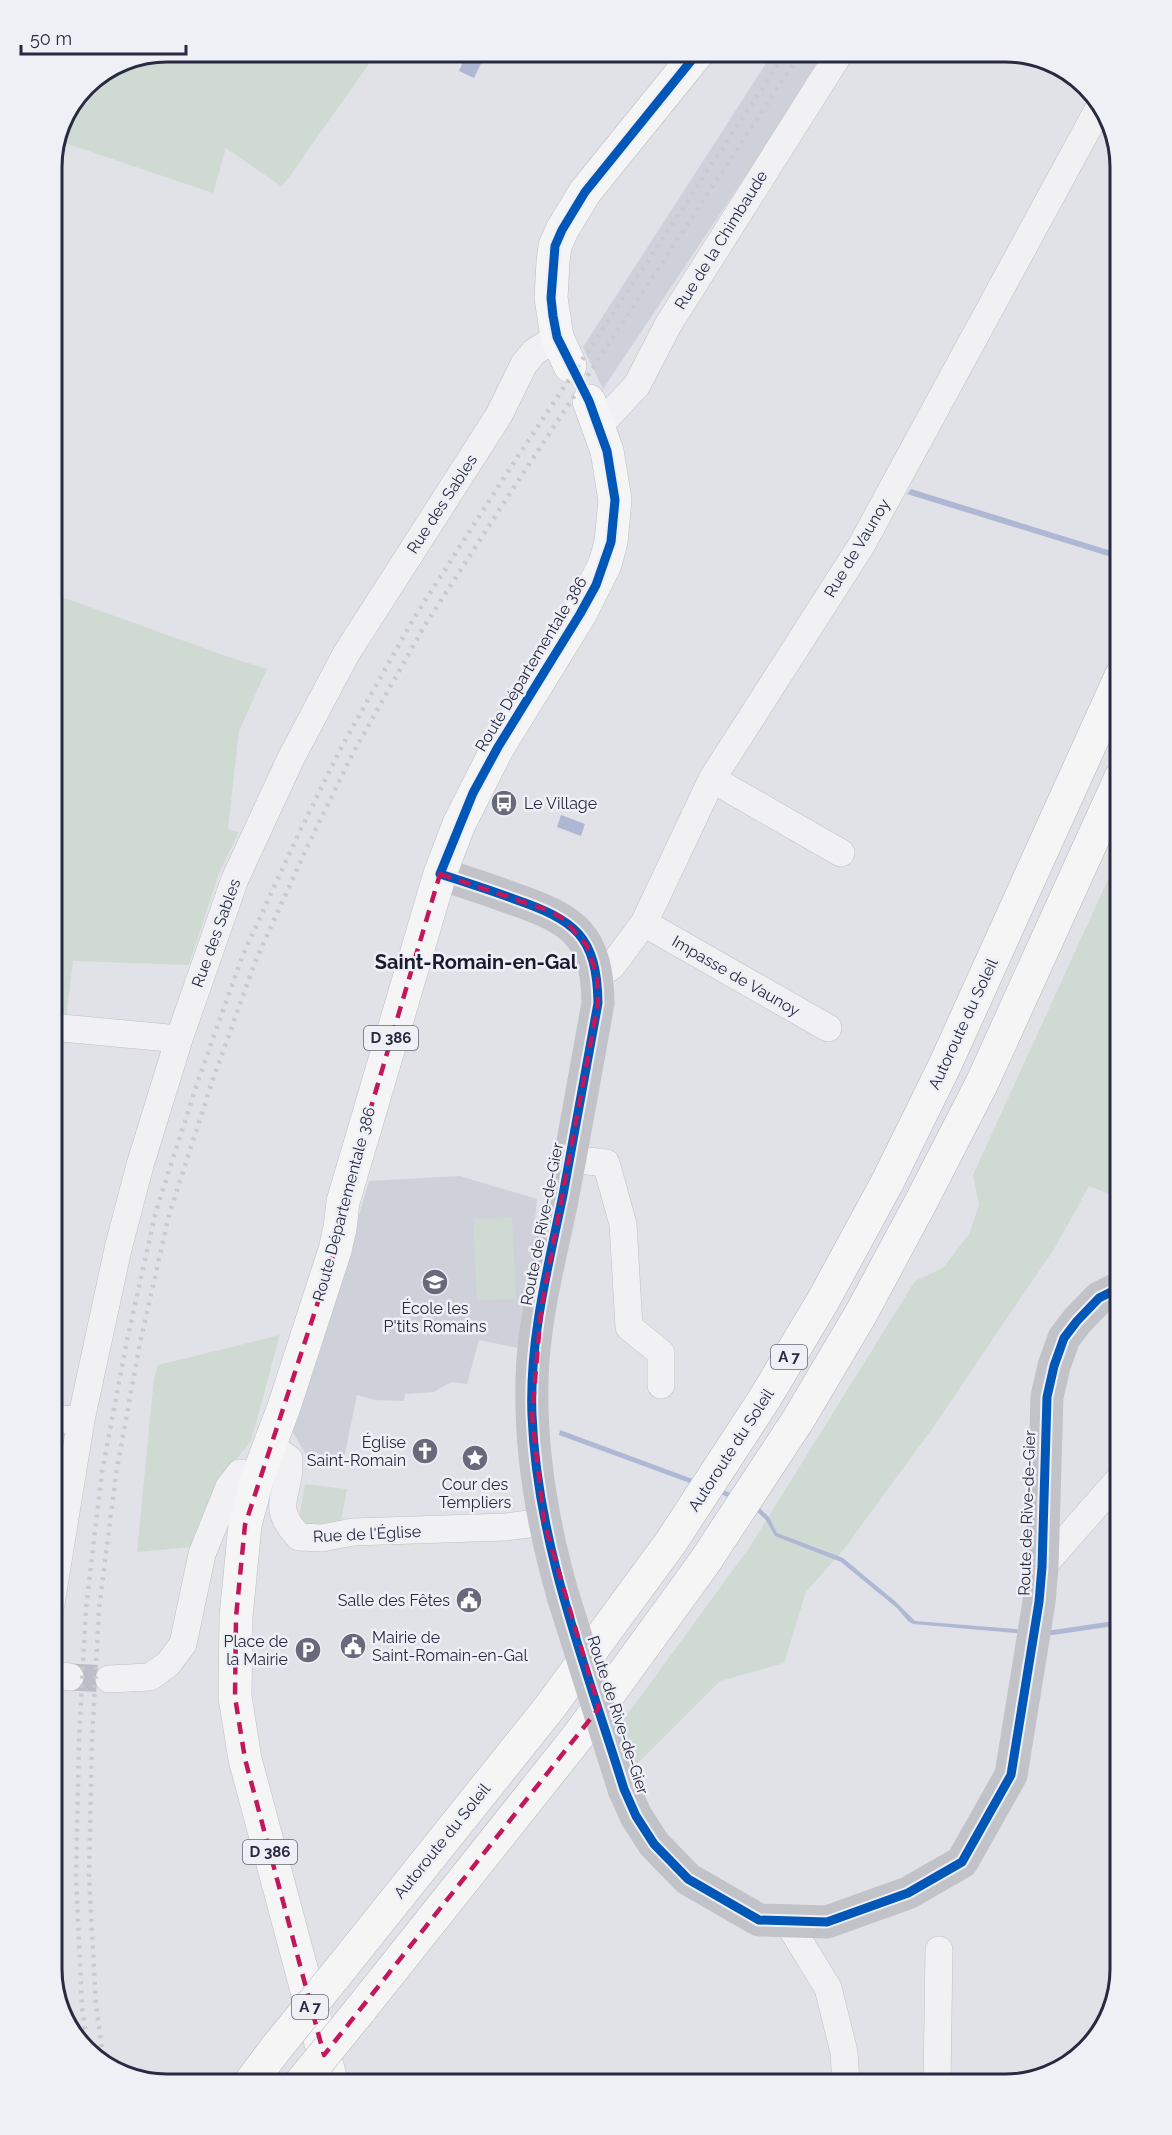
<svg xmlns="http://www.w3.org/2000/svg" width="1172" height="2135" viewBox="0 0 1172 2135" font-family="Raleway,sans-serif">
  <rect width="100%" height="100%" fill="#e1e2e7"/>
  <path fill="#cfd1da" d="M774,51h55l-226,338 -20,-42z
    M460,1176l77,23 -2,22 7,3 -23,124 -40,-8 -12,44 -16,-2 -17,10 -29,2 -1,7 -29,-1 -18,-5 -15,73 -31,-5 -19,-32 30,-91 47,-159z"/>
  <path fill="#cfdad2" d="M166,51h212l-96,136 -56,-39 -13,45 -154,-52 26,-56 38,-25z
    M51,593l172,62 44,14 -28,62 -11,98 11,3 -20,41 -30,92 -116,-4 -7,58 -15,-1z
    M1121,851v283l-7,62 -25,-10 -33,60 -124,183 -88,120 -38,43 -22,71 -64,18 -87,87 -14,-42 130,-178 166,-267 28,-13 26,-34 10,-29 -6,-30z
    M512,1218l4,81 -39,1 -4,-81z
    M280,1335l-29,106 -29,36 -29,70 -56,5 17,-174 4,-13z
    M305,1484l42,5 -6,33 -32,4 -10,-9z"/>
  <path fill="#aeb7d3" d="M468,51h19l-13,27 -15,-7z
    M911,489l210,65v6l-214,-66z
    M561,815l24,9 -4,12 -24,-9z
    M560,1430l192,71 17,16 8,16 66,25 53,44 19,19 111,9v4l-113,-10 -5,-3 -11,-13 -56,-46 -66,-26 -9,-16 -16,-15 -191,-70z
    M1121,1620v5l-75,11v-5z"/>
  <g fill="none" stroke-linecap="round" stroke-linejoin="round">
    <path stroke="#bcbdc6" stroke-width="27" stroke-dasharray="27 14" stroke-linecap="butt" d="M70,1677l39,2"/>
    <defs>
      <path id="minor" d="M599,426l38,-41 31,-60 173,-274
        M712,779l129,74
        M644,923l184,105
        M597,976l15,-10 32,-43 68,-144 149,-233 239,-440
        M51,1027l128,12
        M570,1159l36,4 17,61 6,103 32,26v32
        M51,1419l30,1
        M269,1445l20,14c2,38 -21,45 10,78l23,1 31,-6 153,-5 38,-5
        M1042,1567l79,-90
        M51,1604l30,-184 37,-171 22,-84 39,-126 56,-160 56,-121 55,-104 153,-239 25,-51 10,-12 23,-15
        M51,1674l19,3
        M109,1679l41,-2 18,-13 15,-20 19,-90 27,-67 11,-14 18,3
        M787,1921l41,67 16,64 2,32
        M937,2084l2,-134"/>
      <path id="primary" d="M570,366l-13,-29 -6,-39 2,-36 2,-16 7,-16 23,-38 114,-141
        M332,2084l-87,-325 -10,-62 1,-80 9,-92 13,-49 26,-69 51,-157 5,-22 3,-26 97,-328 19,-50 39,-77 82,-133 25,-50 6,-22 4,-42 -8,-49 -18,-50"/>
      <path id="motorway" d="M342,1967l208,-260 121,-165 94,-144 59,-99 65,-120 56,-114 176,-389
        M360,2010l219,-275 125,-172 94,-143 64,-108 60,-112 60,-117 139,-306
        M249,2084l28,-37"/>
    </defs>
    <use href="#minor" stroke="#bfc0c5" stroke-width="28"/>
    <use href="#primary" stroke="#bdbfc5" stroke-width="34"/>
    <use href="#motorway" stroke="#b3b5bc" stroke-width="34"/>
    <use href="#minor" stroke="#f1f1f3" stroke-width="27"/>
    <path stroke="#c2c2c9" stroke-width="33" d="M440,874c25,8 50,16 74,25 61,21 83,37 84,104 -12,67 -24,135 -37,202 -12,56 -28,119 -29,175 -2,74 11,146 31,216
      M624,1789l12,27 18,28 34,35 71,41 68,2 81,-29 54,-31 49,-87 28,-173 3,-35 5,-170 7,-31 10,-28 13,-17 22,-23 22,-11"/>
    <use href="#primary" stroke="#f5f5f6" stroke-width="33"/>
    <use href="#motorway" stroke="#f5f5f6" stroke-width="33"/>
    <path stroke="#cacace" stroke-width="4.5" stroke-dasharray="3 6" stroke-linecap="butt" d="M88,2047l-6,-40 -6,-130 3,-138 7,-131 16,-136 25,-132 29,-129 42,-130 44,-124 55,-120 45,-91 72,-128 91,-142 282,-425
      M104,2065l-8,-60 -7,-128 3,-137 7,-131 17,-135 24,-131 29,-128 42,-130 44,-123 54,-119 44,-90 72,-128 91,-141 286,-433"/>
    <defs>
      <path id="motorway-bridge" d="M277,2047l65,-80
        M300,2084l60,-74"/>
    </defs>
    <use href="#motorway-bridge" stroke="#b3b5bc" stroke-width="34" stroke-linecap="butt"/>
    <path stroke="#c2c2c9" stroke-width="33" d="M563,1596l61,193"/>
    <use href="#motorway-bridge" stroke="#f5f5f6" stroke-width="33"/>
    <defs>
      <path id="cycleway" d="M699,51l-114,141 -23,38 -7,16 -4,52 2,18 4,21 32,64 18,50 8,49 -4,42 -15,43 -16,29 -82,133 -25,46 -33,81c25,8 50,16 74,25 61,21 83,37 84,104 -12,64 -23,128 -35,192 -15,72 -34,146 -31,220 5,129 54,252 92,374l12,27 18,28 34,35 71,41 68,2 81,-29 54,-31 49,-87 28,-173 3,-35 5,-170 7,-31 10,-28 13,-17 22,-23 22,-11"/>
    </defs>
    <use href="#cycleway" stroke="#eff0f6" stroke-width="13"/>
    <use href="#cycleway" stroke="#0057b8" stroke-width="9"/>
  </g>
  <path fill="none" stroke="#c2185b" stroke-width="4.5" stroke-dasharray="12 8" stroke-linejoin="round" d="M440,874l107,36 17,9 23,27 10,30 1,27 -57,307 -9,106 12,106 55,186 -275,347 -79,-296 -10,-62 1,-80 9,-92 90,-275 8,-48z"/>
  <defs>
    <symbol id="bus-disc" viewBox="-11 -11 22 22"><circle r="9.5" fill="#686a7b" stroke="#eff0f6"/><path d="M-5-6H5V4H4V6H2V4H-2V6H-4V4H-5ZM-3.5-4V0h7V-4ZM-3.5 1.2v1.5H-2V1.2ZM2 1.2v1.5H3.5V1.2Z" fill="#fff"/></symbol>
    <symbol id="school-disc" viewBox="-11 -11 22 22"><circle r="9.5" fill="#686a7b" stroke="#eff0f6"/><path d="M0-5L7-2L0 1L-7-2ZM-4 1L0 2.5L4 1V4Q0 6-4 4Z" fill="#fff"/></symbol>
    <symbol id="church-disc" viewBox="-11 -11 22 22"><circle r="9.5" fill="#686a7b" stroke="#eff0f6"/><path d="M-1.2-6h2.4v3.5h3.3v2.4h-3.3V6h-2.4V-.1h-3.3v-2.4h3.3Z" fill="#fff"/></symbol>
    <symbol id="sight-disc" viewBox="-11 -11 22 22"><circle r="9.5" fill="#686a7b" stroke="#eff0f6"/><path d="M0-6L1.8-2.2L6-1.7L2.9 1.2L3.7 5.4L0 3.3L-3.7 5.4L-2.9 1.2L-6-1.7L-1.8-2.2Z" fill="#fff"/></symbol>
    <symbol id="civic-disc" viewBox="-11 -11 22 22"><circle r="9.5" fill="#686a7b" stroke="#eff0f6"/><path d="M-.6-6.5H3V-4.5H.6V-3L4-1V1h2V6H-6V1h2V-1L-.6-3ZM-1.2 2.5V6h2.4V2.5Z" fill="#fff"/></symbol>
    <symbol id="parking-disc" viewBox="-11 -11 22 22"><circle r="9.5" fill="#686a7b" stroke="#eff0f6"/><path d="M-3.5-5.5H1a3.5 3.5 0 0 1 0 7H-1V5.5H-3.5ZM-1-3.4V-.6H.8a1.4 1.4 0 0 0 0-2.8Z" fill="#fff"/></symbol>
  </defs>
  <g fill-rule="evenodd">
    <use href="#bus-disc" x="489" y="788" width="30" height="30"/>
    <use href="#school-disc" x="420" y="1267" width="30" height="30"/>
    <use href="#church-disc" x="410" y="1436" width="30" height="30"/>
    <use href="#sight-disc" x="460" y="1443" width="30" height="30"/>
    <use href="#civic-disc" x="454" y="1585" width="30" height="30"/>
    <use href="#civic-disc" x="338" y="1631" width="30" height="30"/>
    <use href="#parking-disc" x="293" y="1635" width="30" height="30"/>
  </g>
  <g text-anchor="middle" dominant-baseline="central" stroke-width="5" stroke-linejoin="round" paint-order="stroke">
    <g fill="#eff0f6" stroke="#636577" stroke-width="1.5">
      <rect x="364" y="1026" width="54" height="24" rx="4.5"/>
      <rect x="771" y="1345" width="36" height="24" rx="4.5"/>
      <rect x="243" y="1840" width="54" height="24" rx="4.5"/>
      <rect x="292" y="1995" width="36" height="24" rx="4.5"/>
    </g>
    <g font-size="15" font-weight="bold" fill="#272a41">
      <text x="391" y="1038">D 386</text>
      <text x="789" y="1357">A 7</text>
      <text x="270" y="1852">D 386</text>
      <text x="310" y="2007">A 7</text>
    </g>
    <g font-size="16" fill="#272a41" stroke="#eff0f6">
      <text transform="translate(721 240) rotate(-58)">Rue de la Chimbaude</text>
      <text transform="translate(442 504) rotate(-57)">Rue des Sables</text>
      <text transform="translate(857 548) rotate(-59)">Rue de Vaunoy</text>
      <text transform="translate(531 664) rotate(-59)">Route Départementale 386</text>
      <text transform="translate(216 933) rotate(-70)">Rue des Sables</text>
      <text transform="translate(736 976) rotate(30)">Impasse de Vaunoy</text>
      <text transform="translate(963 1024) rotate(-65)">Autoroute du Soleil</text>
      <text transform="translate(344 1204) rotate(-75)">Route Départementale 386</text>
      <text transform="translate(542 1224) rotate(-79)">Route de Rive-de-Gier</text>
      <text transform="translate(731 1450) rotate(-57)">Autoroute du Soleil</text>
      <text transform="translate(1027 1513) rotate(-88)">Route de Rive-de-Gier</text>
      <text transform="translate(367 1534) rotate(-3)">Rue de l'Église</text>
      <text transform="translate(618 1715) rotate(72)">Route de Rive-de-Gier</text>
      <text transform="translate(442 1841) rotate(-51)">Autoroute du Soleil</text>
    </g>
    <g font-size="16" fill="#272a41" stroke="#eff0f6" text-anchor="end">
      <text x="524" y="803" text-anchor="start">Le Village</text>
      <text x="435" y="1308" text-anchor="middle">École les<tspan x="435" dy="18">P'tits Romains</tspan></text>
      <text x="406" y="1442">Église<tspan x="406" dy="18">Saint-Romain</tspan></text>
      <text x="475" y="1484" text-anchor="middle">Cour des<tspan x="475" dy="18">Templiers</tspan></text>
      <text x="450" y="1600">Salle des Fêtes</text>
      <text x="372" y="1637" text-anchor="start">Mairie de<tspan x="372" dy="18">Saint-Romain-en-Gal</tspan></text>
      <text x="288" y="1641">Place de<tspan x="288" dy="18">la Mairie</tspan></text>
    </g>
    <g font-size="20" font-weight="bold" fill="#191c31" stroke="#eff0f6">
      <text x="476" y="962">Saint-Romain-en-Gal</text>
    </g>
  </g>
  <path d="M0 0H1172V2135H0ZM167 62H1005A105 105 0 0 1 1110 167V1969A105 105 0 0 1 1005 2074H167A105 105 0 0 1 62 1969V167A105 105 0 0 1 167 62Z" fill="#eff0f6" fill-rule="evenodd"/>
  <path fill="none" stroke="#272a41" stroke-width="3" d="M167 62H1005A105 105 0 0 1 1110 167V1969A105 105 0 0 1 1005 2074H167A105 105 0 0 1 62 1969V167A105 105 0 0 1 167 62Z"/>
  <path d="M21 45v9h165v-9" fill="none" stroke="#272a41" stroke-width="3"/>
  <text x="30" y="45" font-size="18" fill="#272a41" stroke="#eff0f6" stroke-width="4.5" paint-order="stroke">50 m</text>
</svg>
